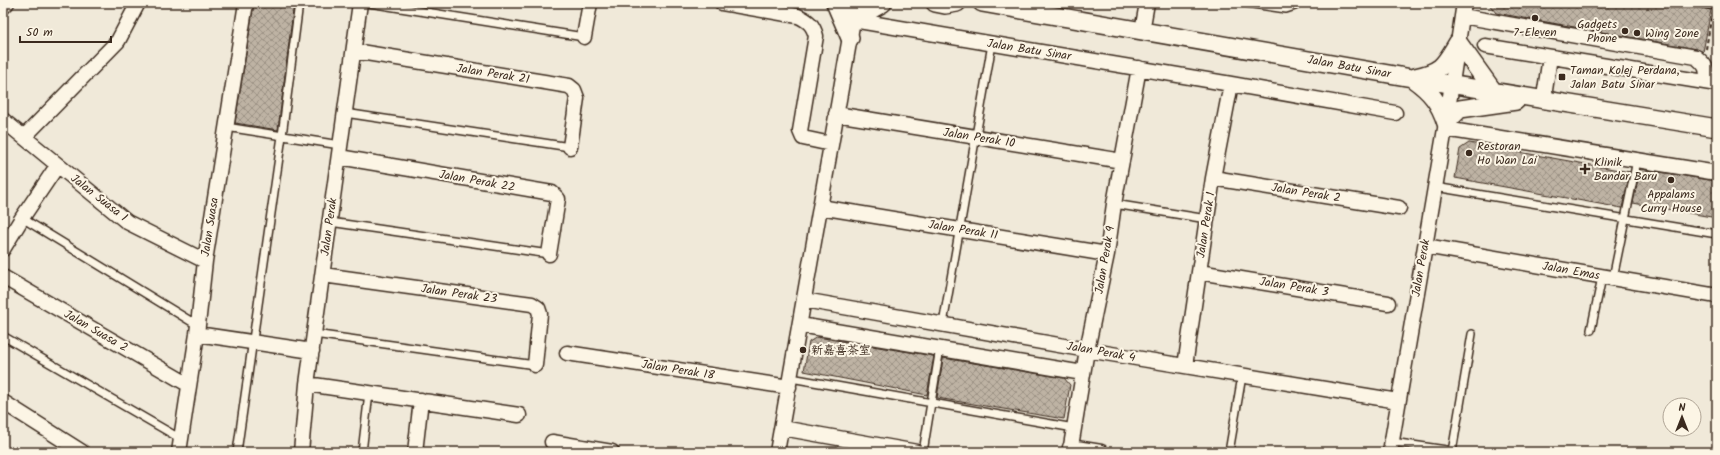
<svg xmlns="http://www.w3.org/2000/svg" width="1720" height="455" viewBox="0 0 1720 455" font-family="Kalam,'LXGW WenKai TC',sans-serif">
  <defs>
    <pattern id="building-cross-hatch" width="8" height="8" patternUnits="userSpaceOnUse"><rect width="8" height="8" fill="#beb3a4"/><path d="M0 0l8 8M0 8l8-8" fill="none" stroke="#9c9285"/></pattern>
  </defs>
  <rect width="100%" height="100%" fill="#f0e9d9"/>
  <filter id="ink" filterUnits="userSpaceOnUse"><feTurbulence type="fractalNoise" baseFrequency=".025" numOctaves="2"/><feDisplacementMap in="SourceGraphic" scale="8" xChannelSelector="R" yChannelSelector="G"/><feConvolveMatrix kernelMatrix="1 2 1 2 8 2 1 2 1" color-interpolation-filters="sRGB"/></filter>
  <g filter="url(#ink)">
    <path fill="url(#building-cross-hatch)" stroke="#3b2a1e" d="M254,3h40l-16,127 -43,-7z
      M1488,3h187l36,7 -8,42 -6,-3 -201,-36z
      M1469,143l161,29 -8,36 -167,-30 5,-29z
      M1640,169l77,12v37l-84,-15z
      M817,337l117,19 -7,39 -123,-24 5,-29z
      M943,358l121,20 6,7 -6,34 -127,-21z"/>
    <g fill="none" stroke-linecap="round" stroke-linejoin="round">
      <defs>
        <path id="service" d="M369,3l215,34
          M1246,3l40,6 9,-3v-3
          M1700,3l13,2
          M345,113l225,34
          M226,127l114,18
          M1435,187l282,47
          M1114,204l93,15
          M22,218l175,107
          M330,222l219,32
          M1613,278l24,-118
          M943,324l49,-280
          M1591,330l11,-53
          M314,334l221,31
          M3,336l178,103
          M791,378l283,50
          M1392,442l61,9
          M237,452l45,-316 17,-133
          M362,452l7,-59
          M923,452l17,-104
          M1229,452l13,-76
          M1452,452l20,-118"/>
        <path id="minor" d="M722,3l76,13c11,5 15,9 18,20l-16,95 3,7 28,6
          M3,7l4,-4
          M1462,16l234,41c11,9 11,11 11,25
          M853,20l378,64 164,29
          M1142,31l5,-28
          M584,37l6,-34
          M1485,46l232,38
          M354,51l215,35 5,4 3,8 -7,49
          M1546,100l-1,-10 5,-33
          M836,114l286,47
          M3,120l124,102 78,39
          M1445,129l272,44
          M24,137l94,-96 20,-38
          M339,157l213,36 6,6 -9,55
          M1213,178l186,30
          M820,207l287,47
          M1425,246l292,50
          M3,249l19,-31 35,-52
          M1199,272l189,31
          M323,275l209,29 6,4 2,6 -5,51
          M3,277l186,108
          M804,300l283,50 311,51
          M800,325l283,48
          M197,334l115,17
          M567,353l222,34
          M1185,366l28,-188 18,-94
          M307,384l212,31
          M3,402l79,50
          M782,428l135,24
          M552,442l60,10
          M1070,447l31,5
          M179,452l18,-118 8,-73 41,-258
          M301,452l6,-68 53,-381
          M415,452l6,-52
          M777,452l76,-432 -6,-17
          M1070,452l17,-102 20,-96 7,-50 25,-136
          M1390,452l56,-329 18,-120"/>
        <path id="tertiary" d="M835,3l15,35
          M935,3l10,2 12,-2
          M982,3l424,74 311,51
          M853,20l30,-17
          M1415,77c28,-6 29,-12 43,-35l36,50
          M1413,79c18,13 26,23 33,44l14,-14 56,-8"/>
      </defs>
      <use href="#service" stroke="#3b2a1e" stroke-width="10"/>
      <use href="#minor" stroke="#3b2a1e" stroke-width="17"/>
      <use href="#tertiary" stroke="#3b2a1e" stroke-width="20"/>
      <path stroke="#3b2a1e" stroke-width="2" stroke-dasharray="4 3" stroke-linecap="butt" d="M1706,49l6,-35"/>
      <use href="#service" stroke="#fcf5e5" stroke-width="7"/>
      <use href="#minor" stroke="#fcf5e5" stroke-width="14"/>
      <use href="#tertiary" stroke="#fcf5e5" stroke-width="17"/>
    </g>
  </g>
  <g fill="#3b2a1e" stroke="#fcf5e5" stroke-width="1.5">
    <circle cx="1535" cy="18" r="4"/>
    <circle cx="1625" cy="31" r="4"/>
    <circle cx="1637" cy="33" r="4"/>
    <rect x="1558" y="73" width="8" height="8" rx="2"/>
    <circle cx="1469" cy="153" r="4"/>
    <path d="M1583 163h4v4h4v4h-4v4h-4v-4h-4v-4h4z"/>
    <circle cx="1671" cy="180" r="4"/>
    <circle cx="803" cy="350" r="4"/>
  </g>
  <g text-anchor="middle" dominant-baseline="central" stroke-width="4" stroke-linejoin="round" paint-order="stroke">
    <g font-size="12" fill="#3b2a1e" stroke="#fcf5e5" text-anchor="start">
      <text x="1617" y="24" text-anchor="end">Gadgets<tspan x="1617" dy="14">Phone</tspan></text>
      <text x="1535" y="32" text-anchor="middle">7-Eleven</text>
      <text x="1645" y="33">Wing Zone</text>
      <text x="1570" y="70">Taman Kolej Perdana,<tspan x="1570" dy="14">Jalan Batu Sinar</tspan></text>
      <text x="1477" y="146">Restoran<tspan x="1477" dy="14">Ho Wan Lai</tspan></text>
      <text x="1594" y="162">Klinik<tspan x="1594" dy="14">Bandar Baru</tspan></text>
      <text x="1671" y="194" text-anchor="middle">Appalams<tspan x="1671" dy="14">Curry House</tspan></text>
      <text x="811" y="350">新嘉喜茶室</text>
    </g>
    <g font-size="12" fill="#3b2a1e" stroke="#fcf5e5">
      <text transform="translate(1029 50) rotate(9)">Jalan Batu Sinar</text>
      <text transform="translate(1349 67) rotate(10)">Jalan Batu Sinar</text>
      <text transform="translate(493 74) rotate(9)">Jalan Perak 21</text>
      <text transform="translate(979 138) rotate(9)">Jalan Perak 10</text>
      <text transform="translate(477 181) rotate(10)">Jalan Perak 22</text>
      <text transform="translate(1306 193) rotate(9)">Jalan Perak 2</text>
      <text transform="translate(99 198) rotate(38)">Jalan Suasa 1</text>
      <text transform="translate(1206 225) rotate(-81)">Jalan Perak 1</text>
      <text transform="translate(210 227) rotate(-81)">Jalan Suasa</text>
      <text transform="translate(329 227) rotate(-82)">Jalan Perak</text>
      <text transform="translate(963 230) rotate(9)">Jalan Perak 11</text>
      <text transform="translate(1105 260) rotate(-80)">Jalan Perak 9</text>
      <text transform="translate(1421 268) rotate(-80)">Jalan Perak</text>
      <text transform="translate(1571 271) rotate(10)">Jalan Emas</text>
      <text transform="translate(1294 287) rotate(9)">Jalan Perak 3</text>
      <text transform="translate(459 294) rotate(8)">Jalan Perak 23</text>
      <text transform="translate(96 331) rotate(30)">Jalan Suasa 2</text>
      <text transform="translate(1101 352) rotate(10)">Jalan Perak 4</text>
      <text transform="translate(678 370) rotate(9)">Jalan Perak 18</text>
    </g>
  </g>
  <rect width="1720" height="455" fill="none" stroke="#fcf5e5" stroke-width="16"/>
  <rect x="8" y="8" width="1704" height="439" fill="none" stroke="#3b2a1e" stroke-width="1.5" filter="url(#ink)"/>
  <g transform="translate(1682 417)"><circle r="19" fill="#fcf5e5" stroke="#afa495"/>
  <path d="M0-3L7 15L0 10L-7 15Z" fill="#3b2a1e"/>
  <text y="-6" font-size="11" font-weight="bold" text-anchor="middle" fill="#3b2a1e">N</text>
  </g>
  <path d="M20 36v6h91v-6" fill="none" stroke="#3b2a1e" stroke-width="2"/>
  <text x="26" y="36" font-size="12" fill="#3b2a1e" stroke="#fcf5e5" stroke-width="3" paint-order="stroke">50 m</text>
</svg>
